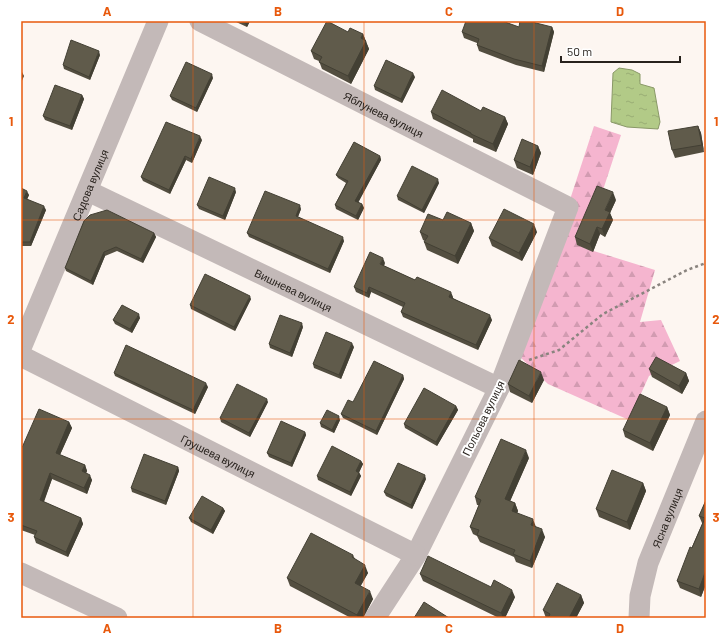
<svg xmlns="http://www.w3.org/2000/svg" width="727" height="639" viewBox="0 0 727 639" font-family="Barlow,sans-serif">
  <defs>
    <pattern id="forest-firs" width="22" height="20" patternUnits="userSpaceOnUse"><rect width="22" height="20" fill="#f5b5cf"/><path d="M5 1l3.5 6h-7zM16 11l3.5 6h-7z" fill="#d29bb1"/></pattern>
    <pattern id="water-ripples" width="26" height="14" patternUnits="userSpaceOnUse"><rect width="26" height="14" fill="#b2ca87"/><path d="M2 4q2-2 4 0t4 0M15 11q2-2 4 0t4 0" fill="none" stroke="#99ad74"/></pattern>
  </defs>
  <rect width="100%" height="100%" fill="#fdf6f1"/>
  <path fill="url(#forest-firs)" d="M594,126l27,9 -37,113 71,22 -15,52 21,-2 19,41 -31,15 -20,44 -81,-36 -29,-28z"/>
  <path fill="url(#water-ripples)" stroke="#899867" d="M619,68l13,2 8,4v10l14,4 6,34 -2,7 -31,-2 -16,-5 2,-49z"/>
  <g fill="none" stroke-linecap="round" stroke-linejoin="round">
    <path stroke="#8a847f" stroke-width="2.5" stroke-dasharray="3 3" stroke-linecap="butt" d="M529,360l30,-10 44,-36 84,-44 19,-7"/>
    <g stroke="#c3b9b8" stroke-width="21">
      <path id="s1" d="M200,21l368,186 -69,181 -83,167 -41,63"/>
      <path id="s2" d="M88,191l411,197"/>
      <path id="s3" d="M21,348l137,-327"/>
      <path id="s4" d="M21,356l395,199"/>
      <path d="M21,573l96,45"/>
      <path id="s5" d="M639,618l1,-22 8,-33 58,-142"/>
    </g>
  </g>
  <path fill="#534e40" d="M234,21h16l-3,6z
    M519,27h33l2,5 -10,40 -28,-7 -37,-14 -2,-6v-2l-13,-5 -2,-6z
    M348,32l15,2 6,15 -18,35 -29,-15 -3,-8 -5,-2 -3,-8z
    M100,55l-10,25 -26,-11 -1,-4z
    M415,77l-13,26 -27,-13 -1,-4z
    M213,78l-16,34 -25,-12 -2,-4z
    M82,95l2,4 -12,31 -27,-10 -2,-4z
    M431,112l74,5 3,7 -12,28 -23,-10v-3l-40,-20z
    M698,126l3,7 3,19 -29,6 -3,-8z
    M202,140l-10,23 -6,-3 -16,34 -27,-13 -2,-4z
    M538,146l3,7 -8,22 -16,-7 -3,-8z
    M380,156l1,4 -23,42 4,2 2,4 -6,12 -22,-11 -1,-4 11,-22 -8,-5 -2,-3z
    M439,183l-15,30 -26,-13 -1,-4z
    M21,188l8,7 -2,4 19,11 -15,36h-10z
    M236,192l-11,28 -26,-11 -2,-4z
    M616,200l-6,13 3,7 -8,17 -5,-3 -7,18 -16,-7 -2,-8z
    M301,209l-3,8 46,24 -14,32 -81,-36 -2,-4z
    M443,220l28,3 3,8 -16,33 -31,-14 -3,-8 1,-1 -2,-1 -3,-8z
    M84,221l70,12 2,4 -13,26 -26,-12 -12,5 -12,29 -27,-14 -1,-3z
    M537,232l-15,29 -30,-15 -3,-8z
    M385,263l-1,3 69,31v1l39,22 -14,30 -75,-33 -2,-5 2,-5 -32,-15 -2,6 -13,-6 -2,-5z
    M251,299l-16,32 -44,-22 -1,-4z
    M140,318l-8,15 -17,-9 -2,-4z
    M303,327l-11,30 -22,-9 -1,-4z
    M354,347l-13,32 -27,-11 -1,-4z
    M649,369l37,4 3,8 -7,13 -30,-17z
    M114,373l94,14 -13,27 -80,-38z
    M403,375l1,4 -27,56 -34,-17 -2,-4 12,-12z
    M544,380l-12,23 -22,-11 -2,-8z
    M268,402l-18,35 -29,-15 -1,-4z
    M456,406l2,4 -21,36 -32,-18 -1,-4z
    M667,407l3,8 -17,36 -28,-14 -2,-7z
    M340,420l-6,13 -13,-6 -1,-4z
    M69,422l3,6 -12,27 25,10 2,6 -1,2 6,7 -5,14 -35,-15 -8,23 37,16 2,6 -15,33 -32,-14 -2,-6 1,-2 -14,-5v-80z
    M305,432l1,3 -14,32 -23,-10 -2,-4z
    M529,458l-19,43 5,2 3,8 -1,2 19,14 9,10 -13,31 -16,-6 -2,-5 -34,-15 -3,-6 -4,-2 -3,-7 9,-22h-2l-2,-8z
    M361,461l2,3 -4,8 2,4 -10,20 -33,-16 -1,-4z
    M178,467l1,4 -13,34 -34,-13 -1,-4z
    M426,479l-14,30 -26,-13 -2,-4z
    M643,483l3,8 -16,39 -31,-13 -3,-8z
    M706,500v84l-5,13 -21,-9 -3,-7 25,-57v-1l-3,-7z
    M223,508l2,3 -12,23 -22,-12 -2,-4z
    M353,555l2,4 13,14 -8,13 13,13 -10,19h-12l-61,-32 -3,-8z
    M420,574l95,23 -10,21h-6l-76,-37z
    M581,595l3,8 -8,15h-30l-3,-8z"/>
  <path fill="#434034" d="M246,21h4l-3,6 -2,-4z
    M552,27l2,5 -10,40 -2,-6z
    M363,34l6,15 -18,35 -3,-8 13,-38z
    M99,51l1,4 -10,25 -1,-3z
    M22,72l2,4 -3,7v-8z
    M413,73l2,4 -13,26 -1,-4z
    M212,74l1,4 -16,34 -1,-4z
    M82,95l2,4 -12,31 -2,-4z
    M505,117l3,7 -12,28 -3,-8z
    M698,126l3,7 3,19 -2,-7z
    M200,136l2,4 -10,23 -1,-4z
    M538,146l3,7 -8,22 -3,-8z
    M185,156l1,4 -16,34 -1,-4z
    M380,156l1,4 -24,45 -2,-4z
    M438,179l1,4 -15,30 -2,-3z
    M235,188l1,4 -11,28 -2,-4z
    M27,191l2,4 -3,7 -2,-4z
    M613,192l3,8 -6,13 3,7 -8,17 -3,-8 3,-19z
    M362,204l2,4 -6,12 -2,-4z
    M300,205l1,4 -4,10 -1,-3z
    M44,206l2,4 -15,36 -1,-4z
    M471,223l3,8 -16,33 -3,-8z
    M534,224l3,8 -15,29 -3,-8z
    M597,227l3,7 -7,18 -3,-8z
    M154,233l2,4 -13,26 -2,-4z
    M343,237l1,4 -14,32 -2,-4z
    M104,252l1,4 -12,29 -2,-4z
    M383,258l2,5 -3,6 -2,-5z
    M369,287l2,5 -2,6 -2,-5z
    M451,292l2,5 -2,5 -2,-5z
    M250,296l1,3 -16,32 -1,-4z
    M139,314l1,4 -8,15 -2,-4z
    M490,315l2,5 -14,30 -2,-5z
    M302,323l1,4 -11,30 -2,-4z
    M352,343l2,4 -13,32 -2,-4z
    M541,372l3,8 -12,23 -3,-7z
    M686,373l3,8 -7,13 -3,-8z
    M403,375l1,4 -27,56 -1,-4z
    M206,383l2,4 -13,27 -2,-4z
    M267,399l1,3 -18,35 -1,-4z
    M456,406l2,4 -21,36 -1,-4z
    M667,407l3,8 -17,36 -3,-8z
    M339,416l1,4 -6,13 -2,-3z
    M69,422l3,6 -14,31 -2,-6z
    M305,432l1,3 -14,32 -1,-4z
    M526,450l3,8 -21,48 -3,-7z
    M361,461l2,3 -5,11 -2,-4z
    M85,465l2,6 -3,6 -2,-6z
    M178,467l1,4 -13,34 -1,-4z
    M50,473l2,6 -10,27 -2,-6z
    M359,473l2,3 -10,20 -1,-4z
    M90,475l2,5 -5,14 -3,-6z
    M425,475l1,4 -14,30 -1,-4z
    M643,483l3,8 -16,39 -3,-8z
    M515,503l3,8 -3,8 -3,-8z
    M223,508l2,3 -12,23 -2,-4z
    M81,518l2,6 -15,33 -2,-5z
    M533,519l3,8 -5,-2z
    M542,529l3,8 -13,31 -2,-7z
    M365,565l3,8 -10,18 -3,-8z
    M706,570v14l-5,13 -2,-8z
    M512,590l3,7 -10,21h-2l-2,-5z
    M370,591l3,8 -10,19h-5l-1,-3z
    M581,595l3,8 -8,15h-7z"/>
  <path fill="#605b4b" stroke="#434034" d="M241,21h5l-1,2z
    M327,21l21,11 2,-4 13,6 -2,4 5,3 -18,35 -29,-14 3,-5 -11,-6z
    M466,21h36l17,6 1,-6h8l24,6 -10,39 -28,-7 -37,-14 2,-6 -17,-7z
    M71,40l28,11 -10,26 -26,-12z
    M386,60l27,13 -12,26 -27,-13z
    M186,62l26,12 -16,34 -26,-12z
    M55,85l27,10 -12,31 -27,-10z
    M442,90l39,21 2,-4 22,10 -12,27 -22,-10v-1l-40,-21z
    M166,122l34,14 -9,23 -6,-3 -16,34 -28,-13z
    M698,126l4,19 -30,5 -4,-19z
    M522,139l16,7 -8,21 -16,-7z
    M354,142l26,14 -25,45 7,3 -6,12 -21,-11 13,-24 -12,-6z
    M412,166l26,13 -16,31 -25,-14z
    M209,177l26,11 -12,28 -26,-11z
    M597,186l16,6 -8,18 5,2 -8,17 -5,-2 -7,17 -15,-7z
    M21,188l6,3 -3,7 20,8 -14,36h-9z
    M265,191l35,14 -4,11 47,21 -15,32 -81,-36z
    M504,209l30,15 -15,29 -30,-15z
    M107,210l47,23 -13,26 -25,-12 -12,5 -13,29 -26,-13 19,-47 6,-6z
    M447,212l24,11 -16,33 -31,-14 4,-6 -8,-4 8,-18 15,6z
    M370,252l13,6 -3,6 35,16 2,-3 34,15 -2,5 41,18 -14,30 -75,-33 4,-9 -36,-16 -2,6 -13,-6z
    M205,274l45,22 -16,31 -44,-22z
    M122,305l17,9 -9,15 -17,-9z
    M280,315l22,8 -12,30 -21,-9z
    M326,332l26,11 -13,32 -26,-11z
    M126,345l80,38 -13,27 -79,-37z
    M656,357l30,16 -7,13 -30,-17z
    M519,360l22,12 -12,24 -21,-12z
    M374,361l29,14 -27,56 -35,-17 7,-14 5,2z
    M237,384l30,15 -18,34 -29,-15z
    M424,388l32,18 -20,36 -32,-18z
    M640,394l27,13 -17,36 -27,-13z
    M39,409l30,13 -13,31 29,12 -3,6 8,4 -6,13 -34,-15 -10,27 41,18 -15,34 -32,-15 3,-6 -16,-6v-75z
    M327,410l12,6 -7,14 -12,-7z
    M281,421l24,11 -14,31 -24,-10z
    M501,439l25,11 -21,49 10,4 -3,8 21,8 -2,6 11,4 -12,32 -17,-7 2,-4 -38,-15 2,-5 -9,-3 11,-27 -6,-3z
    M332,446l29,15 -5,10 3,2 -9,19 -33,-16z
    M144,454l34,13 -13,34 -34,-13z
    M398,463l27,12 -14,30 -27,-13z
    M612,470l31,13 -16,39 -31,-13z
    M202,496l21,12 -12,22 -22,-12z
    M706,500v50l-1,3h1v17l-7,19 -22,-8 13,-34 2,1 13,-30 -6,-2z
    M311,533l42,22 -1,2 13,8 -10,18 15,8 -13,24 -70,-37z
    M428,556l63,31 3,-7 18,10 -11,23 -81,-39z
    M557,583l24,12 -12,23h-21l2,-4 -7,-4z
    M424,602l25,16h-35z"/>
  <path fill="none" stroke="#e8590c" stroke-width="1" stroke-opacity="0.55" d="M193,21v597M364,21v597M534,21v597M21,220h685M21,419h685"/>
  <g text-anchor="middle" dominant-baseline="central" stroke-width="4" stroke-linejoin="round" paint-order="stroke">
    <g font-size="11" fill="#28221d" stroke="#fff">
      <text stroke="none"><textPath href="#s1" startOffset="206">Яблунева вулиця</textPath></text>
      <text stroke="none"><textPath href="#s3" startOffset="177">Садова вулиця</textPath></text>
      <text stroke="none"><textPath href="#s2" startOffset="228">Вишнева вулиця</textPath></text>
      <text transform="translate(483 418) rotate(-64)">Польова вулиця</text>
      <text stroke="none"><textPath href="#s4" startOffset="221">Грушева вулиця</textPath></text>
      <text stroke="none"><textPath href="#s5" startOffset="105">Ясна вулиця</textPath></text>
    </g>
  </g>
  <rect width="727" height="639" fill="none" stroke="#ffffff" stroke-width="44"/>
  <path d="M561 56v6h119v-6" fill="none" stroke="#28221d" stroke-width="2"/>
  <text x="567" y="56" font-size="12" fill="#28221d" stroke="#ffffff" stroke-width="3" paint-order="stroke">50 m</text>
  <rect x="22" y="22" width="683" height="595" fill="none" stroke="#e8590c" stroke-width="1.5"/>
  <g font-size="13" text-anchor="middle" font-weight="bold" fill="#e8590c">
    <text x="107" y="16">A</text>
    <text x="278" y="16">B</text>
    <text x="449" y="16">C</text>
    <text x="620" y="16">D</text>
    <text x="11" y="126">1</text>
    <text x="716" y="126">1</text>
    <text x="11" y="324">2</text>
    <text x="716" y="324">2</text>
    <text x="11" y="522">3</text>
    <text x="716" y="522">3</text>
    <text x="107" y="633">A</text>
    <text x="278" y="633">B</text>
    <text x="449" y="633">C</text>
    <text x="620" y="633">D</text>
  </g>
</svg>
